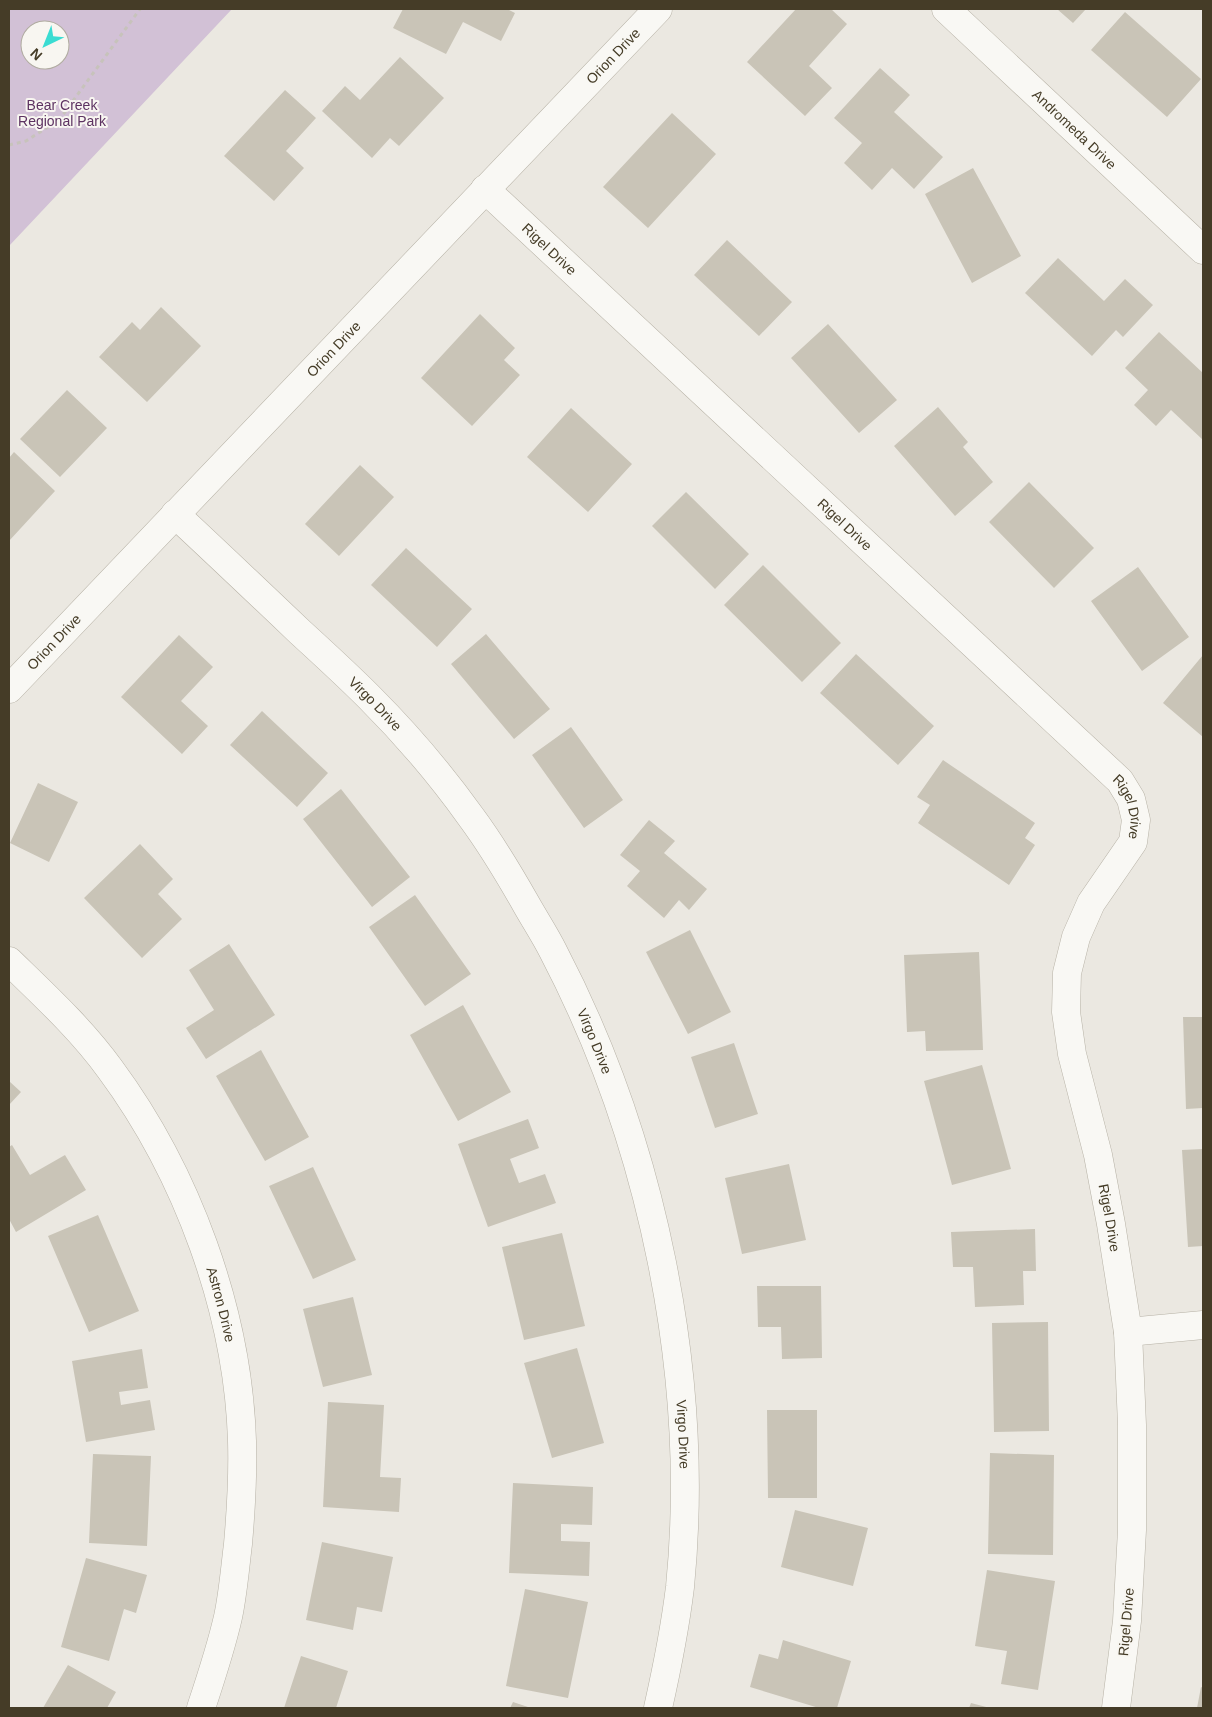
<svg xmlns="http://www.w3.org/2000/svg" width="1212" height="1717" viewBox="0 0 1212 1717" font-family="Helvetica,sans-serif">
  <rect width="100%" height="100%" fill="#ebe8e1"/>
  <path fill="#d2c1d6" fill-rule="evenodd" d="M9,9h223l-223,237zM30,30h30v30h-30z"/>
  <path fill="#c9c4b7" d="M403,9h104l8,4 -14,28 -38,-19 -17,32 -53,-26z
    M796,9h35l16,15 -38,42 23,22 -27,28 -58,-54z
    M1057,9h29l-13,14z
    M1125,12l76,67 -34,38 -76,-67z
    M400,57l44,41 -45,48 -9,-8 -18,20 -50,-47 23,-25 15,14z
    M880,68l30,27 -16,17 49,45 -29,32 -22,-21 -20,22 -28,-27 18,-20 -28,-25z
    M285,90l31,28 -30,33 18,17 -30,33 -50,-45z
    M672,113l44,41 -68,74 -45,-41z
    M973,168l48,88 -49,27 -47,-89z
    M727,240l65,62 -33,34 -65,-61z
    M1058,258l46,43 21,-22 28,26 -30,32 -7,-7 -24,26 -67,-63z
    M161,307l40,39 -54,56 -48,-45 33,-35 8,8z
    M480,314l35,34 -11,12 16,15 -48,51 -51,-48z
    M828,324l69,76 -38,33 -68,-75z
    M1159,332l44,41v67l-32,-30 -15,16 -22,-21 14,-15 -23,-22z
    M67,390l40,38 -47,49 -40,-38z
    M938,407l30,35 -5,5 30,35 -38,34 -61,-70z
    M571,408l61,56 -44,48 -61,-55z
    M14,452l41,39 -46,50v-83z
    M360,465l34,32 -55,59 -34,-32z
    M1029,482l65,66 -40,40 -65,-66z
    M686,492l63,62 -34,35 -63,-63z
    M406,548l66,61 -35,38 -66,-62z
    M763,565l78,78 -39,39 -78,-77z
    M1138,567l51,70 -47,34 -51,-70z
    M486,634l64,75 -36,30 -63,-75z
    M179,635l34,32 -32,34 27,25 -26,28 -61,-57z
    M856,654l78,72 -36,39 -78,-72z
    M1203,655v82l-40,-34z
    M262,711l66,62 -31,34 -67,-62z
    M571,727l52,73 -39,28 -52,-73z
    M943,760l92,63 -10,15 10,7 -26,40 -91,-62 12,-18 -13,-8z
    M38,783l40,19 -29,60 -39,-19z
    M341,789l69,88 -38,30 -69,-88z
    M649,820l26,21 -11,12 43,36 -18,21 -10,-10 -15,18 -37,-32 13,-15 -20,-16z
    M140,844l33,35 -15,15 24,25 -40,39 -58,-60z
    M415,895l56,79 -46,32 -56,-79z
    M690,930l41,82 -43,22 -42,-82z
    M229,944l46,71 -69,44 -20,-31 28,-18 -25,-40z
    M979,952l4,98 -57,1 -1,-20 -18,1 -3,-77z
    M463,1005l48,87 -53,29 -48,-86z
    M1183,1017h20v91l-17,1z
    M734,1043l24,71 -43,14 -24,-71z
    M261,1050l48,87 -44,24 -49,-85z
    M982,1065l29,104 -59,16 -28,-104z
    M9,1081l12,11 -12,13z
    M528,1119l11,29 -29,11 9,24 26,-9 11,29 -68,24 -30,-83z
    M12,1145l18,30 35,-20 21,35 -70,42 -7,-13v-72z
    M1203,1149v97l-15,1 -6,-97z
    M789,1164l17,76 -64,14 -17,-76z
    M313,1167l43,93 -43,19 -44,-93z
    M98,1215l41,96 -50,21 -41,-96z
    M1035,1229l1,42h-13l1,34 -49,2 -2,-40h-20l-2,-35z
    M562,1233l23,93 -61,14 -22,-93z
    M757,1286h64l1,72 -40,1 -1,-32h-23z
    M353,1297l19,78 -49,12 -20,-78z
    M1048,1322l1,109 -55,1 -2,-109z
    M577,1348l27,95 -52,15 -28,-95z
    M142,1349l6,39 -29,4 2,13 29,-5 5,30 -69,12 -14,-81z
    M328,1402l56,3 -4,72 21,1 -2,34 -76,-5z
    M767,1410h50v88h-49z
    M990,1453l64,2 -1,100 -65,-1z
    M93,1454l58,2 -4,90 -58,-3z
    M513,1483l80,4 -1,38 -31,-1v17l29,1 -1,34 -80,-3z
    M795,1510l73,18 -15,58 -72,-19z
    M322,1542l71,15 -11,55 -25,-5 -4,23 -47,-10z
    M86,1558l61,17 -11,38 -12,-4 -15,52 -48,-14z
    M987,1570l68,11 -17,109 -37,-6 6,-33 -32,-5z
    M525,1589l63,13 -20,96 -62,-12z
    M783,1640l68,21 -14,47h-18l-69,-21 9,-33 19,5z
    M301,1656l47,15 -12,37h-52z
    M68,1665l48,27 -9,16h-64z
    M1201,1687l2,1v20h-6z
    M513,1702l18,6h-21z
    M971,1703l19,5h-21z"/>
  <g fill="none" stroke-linecap="round" stroke-linejoin="round">
    <defs>
      <g id="minor">
        <path id="s1" d="M946,9l257,241"/>
        <path id="s2" d="M485,189l635,592 11,18 5,21 -3,22 -42,61 -15,34 -9,36 -1,39 6,42 26,101 13,69 17,108 4,93v105l-5,91 -11,87"/>
        <path id="s3" d="M175,514c42,39 83,78 125,118 23,21 47,43 69,65 37,37 72,78 102,120 20,27 38,57 55,87 9,16 19,31 27,47 99,189 148,424 127,636 -5,41 -13,81 -22,121"/>
        <path id="s4" d="M9,689l649,-680"/>
        <path id="s5" d="M9,961c35,34 72,68 101,108 77,104 128,242 132,372 1,34 -1,69 -4,103 -3,24 -5,50 -10,73 -7,31 -17,61 -27,91"/>
        <path d="M1128,1332l75,-7"/>
      </g>
    </defs>
    <use href="#minor" stroke="#b6b1a5" stroke-width="29"/>
    <path stroke="#c7c3bb" stroke-width="3" stroke-dasharray="4 4" stroke-linecap="butt" d="M9,145l17,-4 33,-21 81,-111"/>
    <use href="#minor" stroke="#f9f8f4" stroke-width="28"/>
  </g>
  <g text-anchor="middle" dominant-baseline="central" stroke-width="4" stroke-linejoin="round" paint-order="stroke">
    <g font-size="14" fill="#453c27" stroke="#f8f6f1">
      <text stroke="none"><textPath href="#s4" startOffset="875">Orion Drive</textPath></text>
      <text stroke="none"><textPath href="#s1" startOffset="176">Andromeda Drive</textPath></text>
      <text stroke="none"><textPath href="#s2" startOffset="88">Rigel Drive</textPath></text>
      <text stroke="none"><textPath href="#s4" startOffset="470">Orion Drive</textPath></text>
      <text stroke="none"><textPath href="#s2" startOffset="492">Rigel Drive</textPath></text>
      <text stroke="none"><textPath href="#s4" startOffset="65">Orion Drive</textPath></text>
      <text stroke="none"><textPath href="#s3" startOffset="276">Virgo Drive</textPath></text>
      <text stroke="none"><textPath href="#s2" startOffset="896">Rigel Drive</textPath></text>
      <text stroke="none"><textPath href="#s3" startOffset="681">Virgo Drive</textPath></text>
      <text stroke="none"><textPath href="#s2" startOffset="1331">Rigel Drive</textPath></text>
      <text stroke="none"><textPath href="#s5" startOffset="410">Astron Drive</textPath></text>
      <text stroke="none"><textPath href="#s3" startOffset="1086">Virgo Drive</textPath></text>
      <text transform="translate(1126 1622) rotate(-85)">Rigel Drive</text>
    </g>
    <g font-size="14" fill="#5d3362" stroke="#f8f6f1">
      <text x="62" y="105">Bear Creek<tspan x="62" dy="16">Regional Park</tspan></text>
    </g>
  </g>
  <rect width="1212" height="1717" fill="none" stroke="#453c27" stroke-width="20"/>
  <g transform="translate(45 45) rotate(223)"><circle r="24" fill="#f8f6f1" stroke="#b0aca0"/>
  <path d="M0-4L9 19L0 12L-9 19Z" fill="#3adcd2"/>
  <text y="-8" font-size="14" font-weight="bold" text-anchor="middle" fill="#453c27">N</text>
  </g>
</svg>
